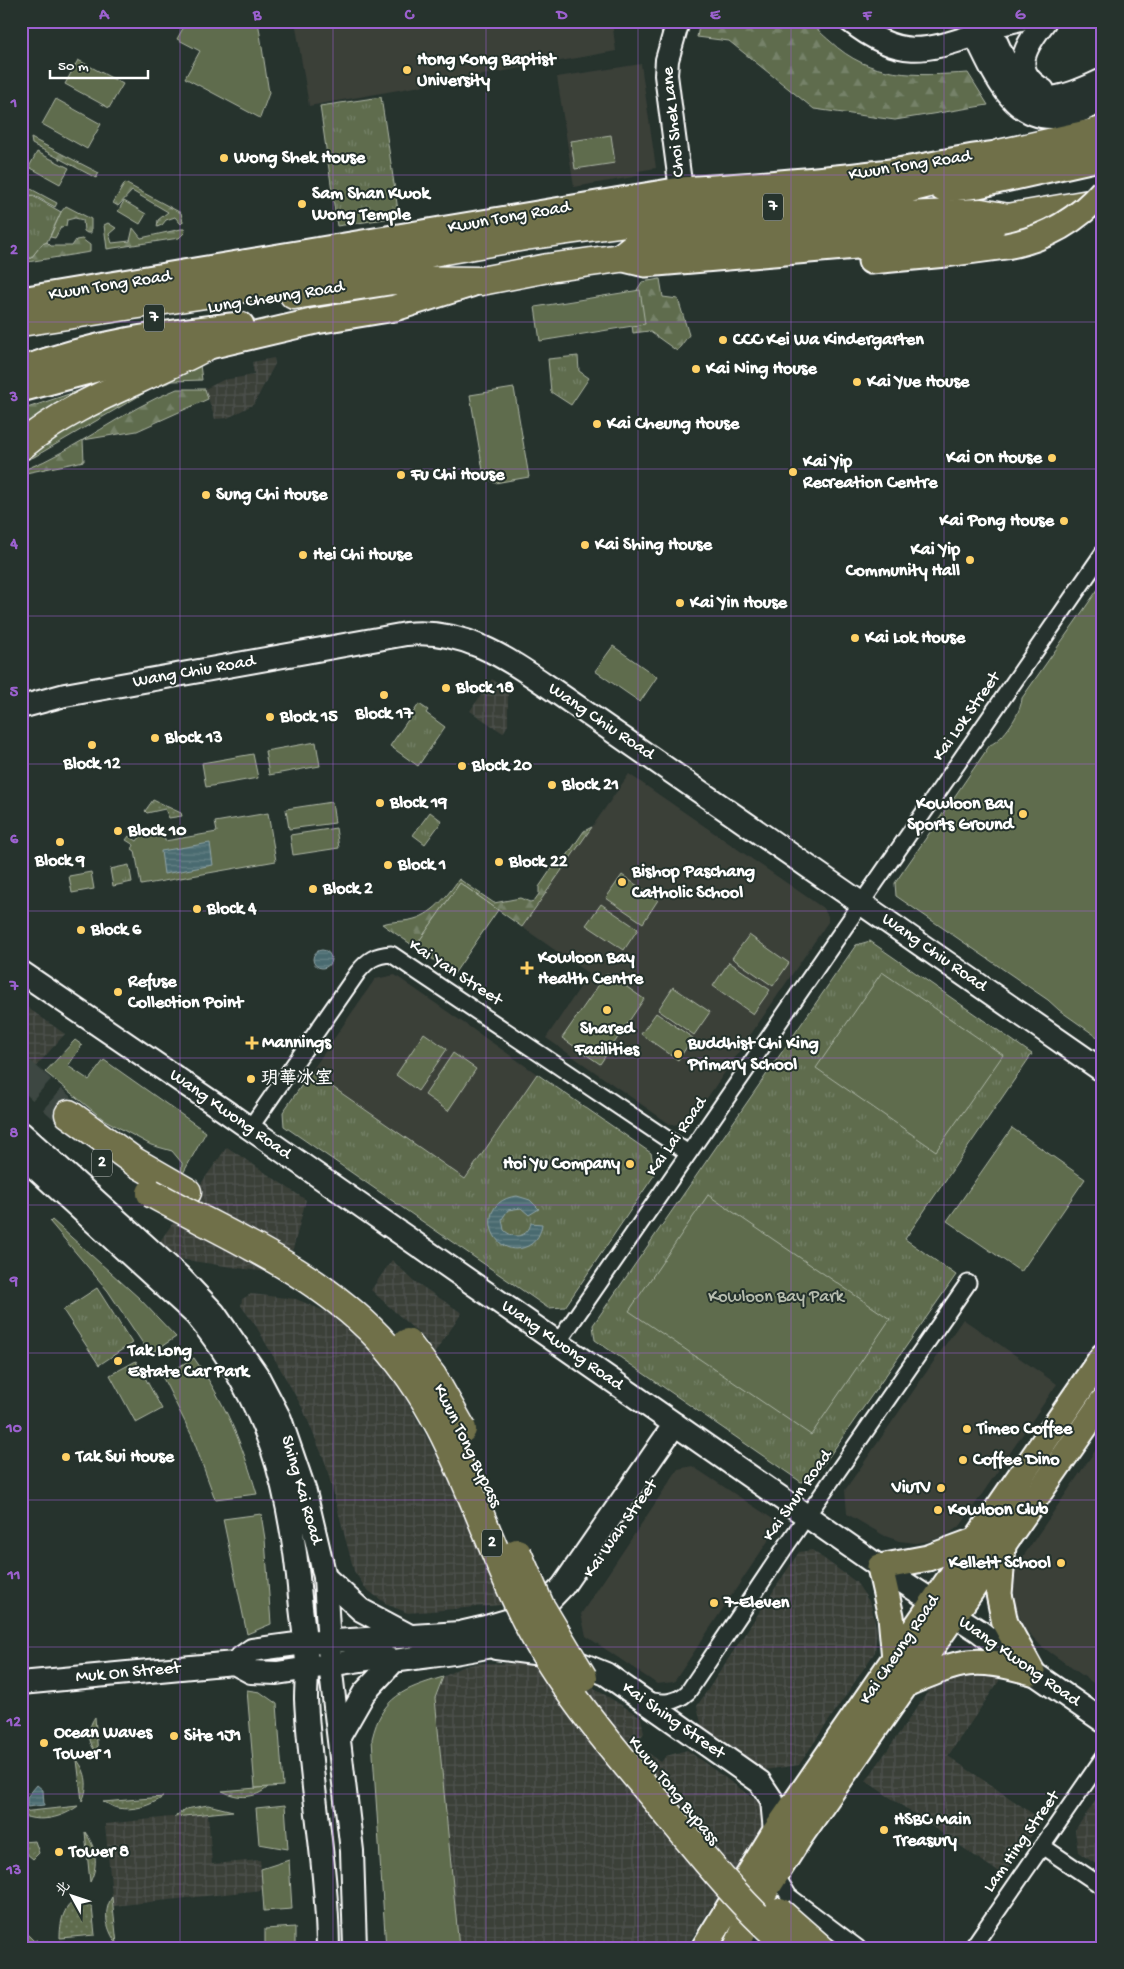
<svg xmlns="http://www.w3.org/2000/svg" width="1124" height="1969" viewBox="0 0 1124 1969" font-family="'Gochi Hand','LXGW WenKai TC',sans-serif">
  <defs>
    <pattern id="industrial-grid" width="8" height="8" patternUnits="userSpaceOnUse" patternTransform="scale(1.25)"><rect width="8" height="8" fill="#3a3f39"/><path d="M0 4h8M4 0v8" fill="none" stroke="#4e524d"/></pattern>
    <pattern id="grass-dots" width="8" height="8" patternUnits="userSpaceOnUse" patternTransform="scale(1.25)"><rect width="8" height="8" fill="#5e6c4e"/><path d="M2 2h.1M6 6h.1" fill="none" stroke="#768269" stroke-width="1.8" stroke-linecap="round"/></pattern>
    <pattern id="forest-firs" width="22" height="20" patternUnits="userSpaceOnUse" patternTransform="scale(1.25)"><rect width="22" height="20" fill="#5e6c4e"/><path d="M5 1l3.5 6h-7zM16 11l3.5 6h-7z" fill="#768269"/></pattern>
    <pattern id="park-tufts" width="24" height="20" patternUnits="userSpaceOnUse" patternTransform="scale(1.25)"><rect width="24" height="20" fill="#5e6c4e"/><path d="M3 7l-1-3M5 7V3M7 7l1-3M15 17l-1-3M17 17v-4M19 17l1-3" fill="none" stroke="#768269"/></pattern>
    <pattern id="water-rules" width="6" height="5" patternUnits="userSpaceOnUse" patternTransform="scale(1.25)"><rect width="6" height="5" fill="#4a6b70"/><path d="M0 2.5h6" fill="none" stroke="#658185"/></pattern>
  </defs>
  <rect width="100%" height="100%" fill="#26332d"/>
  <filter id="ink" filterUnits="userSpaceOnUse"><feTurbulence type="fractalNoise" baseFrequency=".02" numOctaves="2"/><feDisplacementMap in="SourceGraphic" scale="10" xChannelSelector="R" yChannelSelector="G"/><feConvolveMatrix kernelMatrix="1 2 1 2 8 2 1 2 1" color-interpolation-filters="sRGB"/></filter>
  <g filter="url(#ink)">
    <path fill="#3a3f39" d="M295,21h317l4,30 -307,55z
      M641,64l15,104 -18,3 1,5 -65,11 -17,-110z
      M629,774l194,134 5,8v6l-138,201 -19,2 -125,-87 43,-64 -67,-47z
      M395,975l142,99 -72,105 -154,-107 64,-93z
      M963,1319l94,65 -96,141 -14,10 -17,6 -14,2 -17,-2 -14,-5 -38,-22 -2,-24z
      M1103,1439v251l-62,-44 -18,-19 -8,-22 -2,-24 2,-12 7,-11z
      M692,1466l81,53 1,13 -100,150 -17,2 -71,-48 -5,-22 97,-145z"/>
    <path fill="url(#industrial-grid)" d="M274,358l1,6 -21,40 -26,14 -13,1 -10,-30 18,-9 31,-5 -2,-13z
      M492,679l16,11v35l-5,8 -33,-22z
      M21,1003l44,31 -44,49z
      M227,1147l79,53 -20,75 -107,-16 -19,-18z
      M392,1260l22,21 48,32 -31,45 -3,-16 -57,-52z
      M251,1294l45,5 38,16 46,36 59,109 64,136 -3,9 -92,8 -20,-8 -22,-16 -12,-18 -29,-109 -22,-53 -47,-83 -15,-20 1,-7z
      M812,1550l44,32 15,22 6,27 -2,21 -76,113 -34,5 -63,-43 -5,-21 102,-154z
      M478,1663l52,1 67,26 44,27 3,16 -8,11 25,18 5,-6 21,-6 73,53 2,23 -5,10 -72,112h-226l-24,-250 8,-21 18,-10z
      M984,1672l17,6 -53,78 94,64 -38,56 -138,-95 65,-94 26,-12z
      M1103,1790v79l-25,-17 -3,-22z
      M208,1813l4,51 48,-4 3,30 -150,16 -8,-82z"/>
    <path fill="url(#grass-dots)" stroke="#aeb6a6" d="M153,800l28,13 1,3 -13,2 -4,-9 -18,4 -2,-2z
      M95,1717l3,38c-10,-12 -12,-25 -3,-38z
      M77,1760c10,12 12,28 5,41z
      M268,1787c-13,12 -30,12 -46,4z
      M163,1797c-13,9 -29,14 -46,11 -5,-1 -9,-5 -14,-6z
      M208,1805l25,6 -59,6 12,-8z
      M78,1806c-16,12 -38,17 -57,9v-3z
      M85,1832c11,15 14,33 5,50z
      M35,1841l4,12 -6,6 -12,-10v-7z
      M112,1897l5,47c-10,-14 -15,-31 -5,-47z
      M81,1900l11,7 3,28 -35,3c0,-14 3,-37 21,-38z
      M21,1928l13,13 3,-1 -7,6 -9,2z"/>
    <path fill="url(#forest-firs)" stroke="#aeb6a6" d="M700,21h112c4,8 11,14 18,20 40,38 86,35 138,32l20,32 -93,15 -81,-11 -85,-68 -32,-4z
      M31,138l68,35 -3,5 -64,-34z
      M125,183l56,30 2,9 -2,2 -6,-7 -9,3 -4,5 -5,2 1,-7 10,-8 -36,-21 -14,15 -5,-3z
      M31,189l26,14 -2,4 -22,-12 -7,4 -5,9c0,-10 0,-14 10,-19z
      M66,206l25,13v14h-4l-3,-2 -1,-11 -8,-2 -8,2 -1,6 -5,1 -6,11 -5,-1 11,-25z
      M108,223l8,5 -7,6 3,9 18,-2 3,-13 8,10 40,-9h3l1,3 -6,6 -72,11 -3,-24z
      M82,239l8,6v7l-69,11v-5h10l11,-14 5,-2 4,4h21l4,-6z
      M660,279l3,18 15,2 11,36 -12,16 -28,-20 -16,2 -1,-8 8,-17 -3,-18 5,-8z
      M200,365l2,15 -29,1 -22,8 -117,68 -13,5v-11l23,-17z
      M114,379l-93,56v-25z
      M177,389h28l3,10 -71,32 -54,9 1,21 -63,13 3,-4c54,-21 99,-60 153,-81z
      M592,827l-70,100 -62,-44 -45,64 -33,-23c9,-3 19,-2 28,-4 22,-4 37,-24 49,-41l35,24 26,-5 10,4 4,-1 5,-7v-7l13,-19 8,-2 24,-35z"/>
    <path fill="url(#park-tufts)" stroke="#aeb6a6" d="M381,97l18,120 -62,9 -17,-120z
      M31,195l30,17 -14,30 -5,2 -11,14h-10v-50z
      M578,356l1,15 10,7 -18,27 -20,-13 -3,-33z
      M419,704l9,6 -2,3 19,14 -27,39 -28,-20z
      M430,812l12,9 -17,23 -12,-9z
      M129,865l3,17 -19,4 -3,-17z
      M91,872l3,17 -22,4 -3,-17z
      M870,941l162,113 -127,185 51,36 -142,203 -13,4 -206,-142 -2,-15 263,-380z
      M311,1072l154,107 72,-105 114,79 4,21 -90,133 -17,1 -264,-182 -1,-14z
      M97,1288l35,55 -33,22 -36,-55z"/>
    <path fill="#5e6c4e" stroke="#aeb6a6" d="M187,21h71l11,72 -9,25 -75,-40 15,-27 -23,-12z
      M78,60l45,24 -14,24 -44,-24z
      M56,99l45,25 -14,25 -45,-25z
      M611,135l4,28 -40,6 -4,-28z
      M37,152l32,16 -9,16 -31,-17z
      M124,201l22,13 -6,10 -22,-13z
      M640,290l5,34 -105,17 -5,-34z
      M514,388l15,89 -34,6 -11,-7 -14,-81z
      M1103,582v459l-44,-31 -11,-10 -152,-104 -1,-13 95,-138c14,-6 31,-32 32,-47z
      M613,646l44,31 -17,25 -45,-31z
      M316,742l4,24 -51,9 -4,-24z
      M253,754l5,24 -52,9 -4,-24z
      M332,802l3,21 -46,6 -3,-20z
      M268,813l8,48 -135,24 -6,-34 -3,-2 2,-4 -8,-5 3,-4 8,5 6,-8 6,4 4,-6 10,-2 2,12 52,-9 -2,-10z
      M336,828l3,20 -46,7 -3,-20z
      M622,875l36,25 -15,23 -37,-25z
      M460,883l38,27 -44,64 -39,-27z
      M601,904l37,25 -14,21 -38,-25z
      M749,935l40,28 -16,23 -41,-28z
      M729,962l41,28 -17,24 -40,-28z
      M882,972l121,83 -67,96 -120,-83z
      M607,973l37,26 -44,65 -38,-26z
      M673,987l37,25 -16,23 -36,-25z
      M656,1013l37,25 -15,22 -37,-26z
      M424,1033l23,16 -29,42 -22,-16z
      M75,1040l7,5 -14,21 21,14 15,-20 102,72 -25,45 1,-14 -10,-12 -21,-6 -48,-26 -58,-47z
      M453,1053l23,16 -28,42 -23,-16z
      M1012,1128l73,51 -64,93 -74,-51z
      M708,1195l182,124 -79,116 -182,-124z
      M52,1220l87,78 37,39 -26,17 -42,-63 -58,-69z
      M194,1358c32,46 47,83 63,136l-42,5 -23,-63 -30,-60z
      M136,1361l26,48 -26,14 -26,-48z
      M261,1514l4,25 6,85 -24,10 -24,-115z
      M443,1677l-8,21 24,250h-73l-14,-209c10,-43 32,-50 71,-62z
      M247,1690l13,2 17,12 6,82 -28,2z
      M285,1805l3,44 -29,-5 -3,-36z
      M289,1860l3,49 -28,2 -3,-42z
      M295,1927v21h-30v-19z"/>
    <path fill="url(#water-rules)" stroke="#92a6a9" d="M210,843l3,22 -49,9 -3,-23z
      M313 959a9 9 0 1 1 18 0a9 9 0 1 1-18 0Z
      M517,1196l13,4 9,9 -10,6 -8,-7 -13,2 -6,9 2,11c10,10 24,7 27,-7l11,1c-1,9 -5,17 -14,22 -36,17 -57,-45 -11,-50z
      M37,1785l6,5 1,15 -17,2v-10z"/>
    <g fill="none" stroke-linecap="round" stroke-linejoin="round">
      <path stroke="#3c4742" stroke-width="28" stroke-dasharray="28 14" stroke-linecap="butt" d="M21,1071l48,43"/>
      <defs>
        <path id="street" d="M991,30l37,-9
          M250,1128l108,-156c10,-12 17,-17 33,-18l297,199
          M557,1344l546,-791
          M646,1700c17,3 29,4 42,-8l96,-143 184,-266
          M1042,1846l61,41
          M776,1875l13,21 69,52
          M739,1940l34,2 8,4
          M972,1948l131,-190"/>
        <path id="secondary" d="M678,21l-11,39 -1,15 15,115
          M850,21c55,44 83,27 141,9 29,67 38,86 112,50
          M975,35c20,39 39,96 96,79 11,-3 22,-9 32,-14
          M1043,90c-35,-20 -16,-46 2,-69
          M21,707l44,-12 341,-61c56,-6 99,23 143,53l554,384
          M21,972l204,139 655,456 99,64 53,41 71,49
          M21,1133l159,144 34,36 43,62 23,44 25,73 20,85 5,87 22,187 3,97
          M21,1155l175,160c73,88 94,171 104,282 2,24 7,48 7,72 0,10 -1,20 -1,30 4,83 21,165 22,249
          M325,1577l36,33 49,26
          M496,1648l68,9 42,17 154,108 12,18 3,32
          M234,1663l17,9 26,1 104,-16 13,4c51,-8 108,-9 152,-38
          M21,1683l213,-20 18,-13 52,-7 156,-10 26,-6 41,-12 15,-7 21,-22 112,-162
          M340,1735l24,-42 30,-32"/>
        <path id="primary" d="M943,189l35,-4 125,-28
          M620,258l25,6 235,-20 102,-16 26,-10
          M871,261l75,-7 60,-8
          M21,300l660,-110c67,-4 135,-9 201,-17 40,-4 77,-16 117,-19
          M21,370c72,-27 145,-37 220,-45
          M21,389l83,-22 101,-20 111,-26 79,-13 76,-24
          M1003,1546l-4,48 6,29 27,49
          M895,1659l-4,-43 -11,-49 48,-9 46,-17
          M908,1683c55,-23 65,-27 124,-11
          M704,1948l71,-116 328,-476
          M736,1948l17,-38 48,-75 302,-434"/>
        <path id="highway" d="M246,264l48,6
          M294,295l99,-15 88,1 67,-13 72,-10 23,-18 260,-24 78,-3 27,5 93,-16
          M21,322l230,-35 72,-16 202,-35 159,-22 178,-14 107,-27 30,-19 104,-23
          M21,446c56,-47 122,-65 184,-99
          M69,1114l66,48 52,30"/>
      </defs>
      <use href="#street" stroke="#fff" stroke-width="19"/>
      <use href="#secondary" stroke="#fff" stroke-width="26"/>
      <use href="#primary" stroke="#fff" stroke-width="29"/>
      <use href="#highway" stroke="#fff" stroke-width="31"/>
      <use href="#street" stroke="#26332d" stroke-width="15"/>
      <use href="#secondary" stroke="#26332d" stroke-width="22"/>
      <use href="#primary" stroke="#70704a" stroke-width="25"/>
      <use href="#highway" stroke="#70704a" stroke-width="28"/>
      <defs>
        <path id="primary-bridge" d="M1006,246c40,-7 71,-25 97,-55"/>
        <path id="highway-bridge" d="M151,1193c78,43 164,78 227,144 75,80 100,188 148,283 34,67 83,124 131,181 42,51 83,104 134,147
          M407,1343l25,33 30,53
          M517,1553l23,53 43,72
          M779,1912l41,36"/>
      </defs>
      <use href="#primary-bridge" stroke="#fff" stroke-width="29" stroke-linecap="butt"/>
      <use href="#highway-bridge" stroke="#fff" stroke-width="31" stroke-linecap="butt"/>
      <use href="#primary-bridge" stroke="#70704a" stroke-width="25"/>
      <use href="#highway-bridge" stroke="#70704a" stroke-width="28"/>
    </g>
  </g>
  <path fill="none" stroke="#9c61cf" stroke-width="1" stroke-opacity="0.55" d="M180,21v1927M333,21v1927M486,21v1927M638,21v1927M791,21v1927M944,21v1927M21,175h1082M21,322h1082M21,469h1082M21,616h1082M21,764h1082M21,911h1082M21,1058h1082M21,1205h1082M21,1353h1082M21,1500h1082M21,1647h1082M21,1794h1082"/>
  <g fill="#ffd166" stroke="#26332d" stroke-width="2">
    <circle cx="407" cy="70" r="5"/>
    <circle cx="224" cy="158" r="5"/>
    <circle cx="302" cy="204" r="5"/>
    <circle cx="723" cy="340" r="5"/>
    <circle cx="696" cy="369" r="5"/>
    <circle cx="857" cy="382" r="5"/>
    <circle cx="597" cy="424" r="5"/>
    <circle cx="1052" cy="458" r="5"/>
    <circle cx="793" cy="472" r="5"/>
    <circle cx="401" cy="475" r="5"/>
    <circle cx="206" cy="495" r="5"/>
    <circle cx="1064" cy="521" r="5"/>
    <circle cx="585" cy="545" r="5"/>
    <circle cx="303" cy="555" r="5"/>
    <circle cx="970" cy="560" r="5"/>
    <circle cx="680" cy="603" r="5"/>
    <circle cx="855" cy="638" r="5"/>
    <circle cx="446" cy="688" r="5"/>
    <circle cx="384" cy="695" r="5"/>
    <circle cx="270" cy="717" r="5"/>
    <circle cx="155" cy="738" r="5"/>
    <circle cx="92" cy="745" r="5"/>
    <circle cx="462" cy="766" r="5"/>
    <circle cx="552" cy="785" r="5"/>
    <circle cx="380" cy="803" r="5"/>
    <circle cx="1023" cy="814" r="5"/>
    <circle cx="118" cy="831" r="5"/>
    <circle cx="60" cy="842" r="5"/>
    <circle cx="499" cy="862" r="5"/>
    <circle cx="388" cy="865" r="5"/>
    <circle cx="622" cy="882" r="5"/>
    <circle cx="313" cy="889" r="5"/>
    <circle cx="197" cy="909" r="5"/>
    <circle cx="81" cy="930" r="5"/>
    <path d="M524.5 960.5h5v5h5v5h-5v5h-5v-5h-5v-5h5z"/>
    <circle cx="118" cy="992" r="5"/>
    <circle cx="607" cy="1010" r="5"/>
    <path d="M249.5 1035.5h5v5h5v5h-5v5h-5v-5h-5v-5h5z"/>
    <circle cx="678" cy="1054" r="5"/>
    <circle cx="251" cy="1079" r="5"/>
    <circle cx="630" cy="1164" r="5"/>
    <circle cx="118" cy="1361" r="5"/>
    <circle cx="967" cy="1429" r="5"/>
    <circle cx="66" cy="1457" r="5"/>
    <circle cx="963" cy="1460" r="5"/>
    <circle cx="941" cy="1488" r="5"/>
    <circle cx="938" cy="1510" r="5"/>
    <circle cx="1061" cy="1563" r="5"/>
    <circle cx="714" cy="1603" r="5"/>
    <circle cx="174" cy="1736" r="5"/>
    <circle cx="44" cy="1743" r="5"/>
    <circle cx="884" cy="1830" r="5"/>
    <circle cx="59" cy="1852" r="5"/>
  </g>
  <g text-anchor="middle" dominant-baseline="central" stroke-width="4" stroke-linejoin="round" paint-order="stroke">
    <g fill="#26332d" stroke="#bec2c0" stroke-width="1">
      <rect x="763" y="193.5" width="20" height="27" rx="4"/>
      <rect x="144" y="304.5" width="20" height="27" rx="4"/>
      <rect x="92" y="1149.5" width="20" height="27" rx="4"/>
      <rect x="482" y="1529.5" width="20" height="27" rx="4"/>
    </g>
    <g font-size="16" font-weight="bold" fill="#fff">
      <text x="773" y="207">7</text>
      <text x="154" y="318">7</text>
      <text x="102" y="1163">2</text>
      <text x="492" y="1543">2</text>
    </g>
    <g font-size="18" font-weight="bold" fill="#fff" stroke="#26332d" text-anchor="start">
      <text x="417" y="60">Hong Kong Baptist<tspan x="417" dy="21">University</tspan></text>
      <text x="234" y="158">Wong Shek House</text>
      <text x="312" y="194">Sam Shan Kwok<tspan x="312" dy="21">Wong Temple</tspan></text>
      <text x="733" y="340">CCC Kei Wa Kindergarten</text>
      <text x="706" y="369">Kai Ning House</text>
      <text x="867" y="382">Kai Yue House</text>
      <text x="607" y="424">Kai Cheung House</text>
      <text x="1042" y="458" text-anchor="end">Kai On House</text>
      <text x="803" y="462">Kai Yip<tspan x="803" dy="21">Recreation Centre</tspan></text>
      <text x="411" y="475">Fu Chi House</text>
      <text x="216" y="495">Sung Chi House</text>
      <text x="1054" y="521" text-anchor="end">Kai Pong House</text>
      <text x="595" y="545">Kai Shing House</text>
      <text x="960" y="550" text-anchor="end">Kai Yip<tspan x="960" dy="21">Community Hall</tspan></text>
      <text x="313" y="555">Hei Chi House</text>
      <text x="690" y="603">Kai Yin House</text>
      <text x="865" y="638">Kai Lok House</text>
      <text x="456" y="688">Block 18</text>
      <text x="384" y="714" text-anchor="middle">Block 17</text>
      <text x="280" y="717">Block 15</text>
      <text x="165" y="738">Block 13</text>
      <text x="92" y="764" text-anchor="middle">Block 12</text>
      <text x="472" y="766">Block 20</text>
      <text x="562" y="785">Block 21</text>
      <text x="390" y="803">Block 19</text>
      <text x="1013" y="804" text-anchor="end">Kowloon Bay<tspan x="1013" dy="21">Sports Ground</tspan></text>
      <text x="128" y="831">Block 10</text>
      <text x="60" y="861" text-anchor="middle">Block 9</text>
      <text x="509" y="862">Block 22</text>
      <text x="398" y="865">Block 1</text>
      <text x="632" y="872">Bishop Paschang<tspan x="632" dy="21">Catholic School</tspan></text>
      <text x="323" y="889">Block 2</text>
      <text x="207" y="909">Block 4</text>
      <text x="91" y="930">Block 6</text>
      <text x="538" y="958">Kowloon Bay<tspan x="538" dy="21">Health Centre</tspan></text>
      <text x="128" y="982">Refuse<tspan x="128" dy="21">Collection Point</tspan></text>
      <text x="607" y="1029" text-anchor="middle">Shared<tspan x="607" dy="21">Facilities</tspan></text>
      <text x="262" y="1043">Mannings</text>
      <text x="688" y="1044">Buddhist Chi King<tspan x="688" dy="21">Primary School</tspan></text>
      <text x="261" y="1079">玥華冰室</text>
      <text x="620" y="1164" text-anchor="end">Hoi Yu Company</text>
      <text x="128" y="1351">Tak Long<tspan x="128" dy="21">Estate Car Park</tspan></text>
      <text x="977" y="1429">Timeo Coffee</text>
      <text x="76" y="1457">Tak Sui House</text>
      <text x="973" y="1460">Coffee Dino</text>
      <text x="931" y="1488" text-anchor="end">ViuTV</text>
      <text x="948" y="1510">Kowloon Club</text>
      <text x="1051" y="1563" text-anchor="end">Kellett School</text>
      <text x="724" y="1603">7-Eleven</text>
      <text x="54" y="1733">Ocean Waves<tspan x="54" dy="21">Tower 1</tspan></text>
      <text x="184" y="1736">Site 1J1</text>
      <text x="894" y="1820">HSBC Main<tspan x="894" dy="21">Treasury</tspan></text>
      <text x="69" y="1852">Tower 8</text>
    </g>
    <g font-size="18" fill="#fff" stroke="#26332d">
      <text transform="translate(674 122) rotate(-96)">Choi Shek Lane</text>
      <text transform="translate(910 166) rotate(-9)">Kwun Tong Road</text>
      <text transform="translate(509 218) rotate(-10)">Kwun Tong Road</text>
      <text transform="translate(110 286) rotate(-9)">Kwun Tong Road</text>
      <text transform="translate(276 298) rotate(-9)">Lung Cheung Road</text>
      <text transform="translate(194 672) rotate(-10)">Wang Chiu Road</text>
      <text transform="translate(967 717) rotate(-55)">Kai Lok Street</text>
      <text transform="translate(601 722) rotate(34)">Wang Chiu Road</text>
      <text transform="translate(934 953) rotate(35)">Wang Chiu Road</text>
      <text transform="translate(455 973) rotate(33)">Kai Yan Street</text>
      <text transform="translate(230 1115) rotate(35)">Wang Kwong Road</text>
      <text transform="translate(677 1137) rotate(-55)">Kai Lai Road</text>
      <text transform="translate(562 1346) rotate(35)">Wang Kwong Road</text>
      <text transform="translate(467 1446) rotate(64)">Kwun Tong Bypass</text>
      <text transform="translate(301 1490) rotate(74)">Shing Kai Road</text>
      <text transform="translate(798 1496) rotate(-55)">Kai Shun Road</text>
      <text transform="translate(621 1529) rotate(-55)">Kai Wah Street</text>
      <text transform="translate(900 1650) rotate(-56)">Kai Cheung Road</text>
      <text transform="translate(1019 1662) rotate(35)">Wang Kwong Road</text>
      <text transform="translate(128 1673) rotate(-5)">Muk On Street</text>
      <text transform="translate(673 1721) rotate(35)">Kai Shing Street</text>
      <text transform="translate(673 1791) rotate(51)">Kwun Tong Bypass</text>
      <text transform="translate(1022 1842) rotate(-55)">Lam Hing Street</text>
    </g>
    <g font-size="18" fill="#b7bdaf" stroke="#26332d">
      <text x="776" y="1297">Kowloon Bay Park</text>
    </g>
  </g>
  <rect width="1124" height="1969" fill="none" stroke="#26332d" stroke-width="55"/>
  <g transform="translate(72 1896) rotate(310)" stroke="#26332d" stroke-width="4" paint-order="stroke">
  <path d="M0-4L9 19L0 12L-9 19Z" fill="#ffffff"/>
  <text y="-8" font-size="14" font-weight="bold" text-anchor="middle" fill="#ffffff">北</text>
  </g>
  <path d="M50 70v8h98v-8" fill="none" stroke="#ffffff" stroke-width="2.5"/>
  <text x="58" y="70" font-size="15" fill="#ffffff" stroke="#26332d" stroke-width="4" paint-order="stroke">50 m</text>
  <rect x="28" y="28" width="1068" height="1914" fill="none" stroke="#9c61cf" stroke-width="2"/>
  <g font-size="16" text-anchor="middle" font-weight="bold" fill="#9c61cf">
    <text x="104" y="19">A</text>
    <text x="257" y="19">B</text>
    <text x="409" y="19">C</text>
    <text x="562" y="19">D</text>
    <text x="715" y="19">E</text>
    <text x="867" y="19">F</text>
    <text x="1020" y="19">G</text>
    <text x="14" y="107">1</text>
    <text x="14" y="254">2</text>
    <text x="14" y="401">3</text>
    <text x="14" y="548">4</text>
    <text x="14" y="696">5</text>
    <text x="14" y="843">6</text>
    <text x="14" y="990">7</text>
    <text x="14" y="1137">8</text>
    <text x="14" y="1285">9</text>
    <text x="14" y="1432">10</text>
    <text x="14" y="1579">11</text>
    <text x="14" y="1726">12</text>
    <text x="14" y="1874">13</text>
  </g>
</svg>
